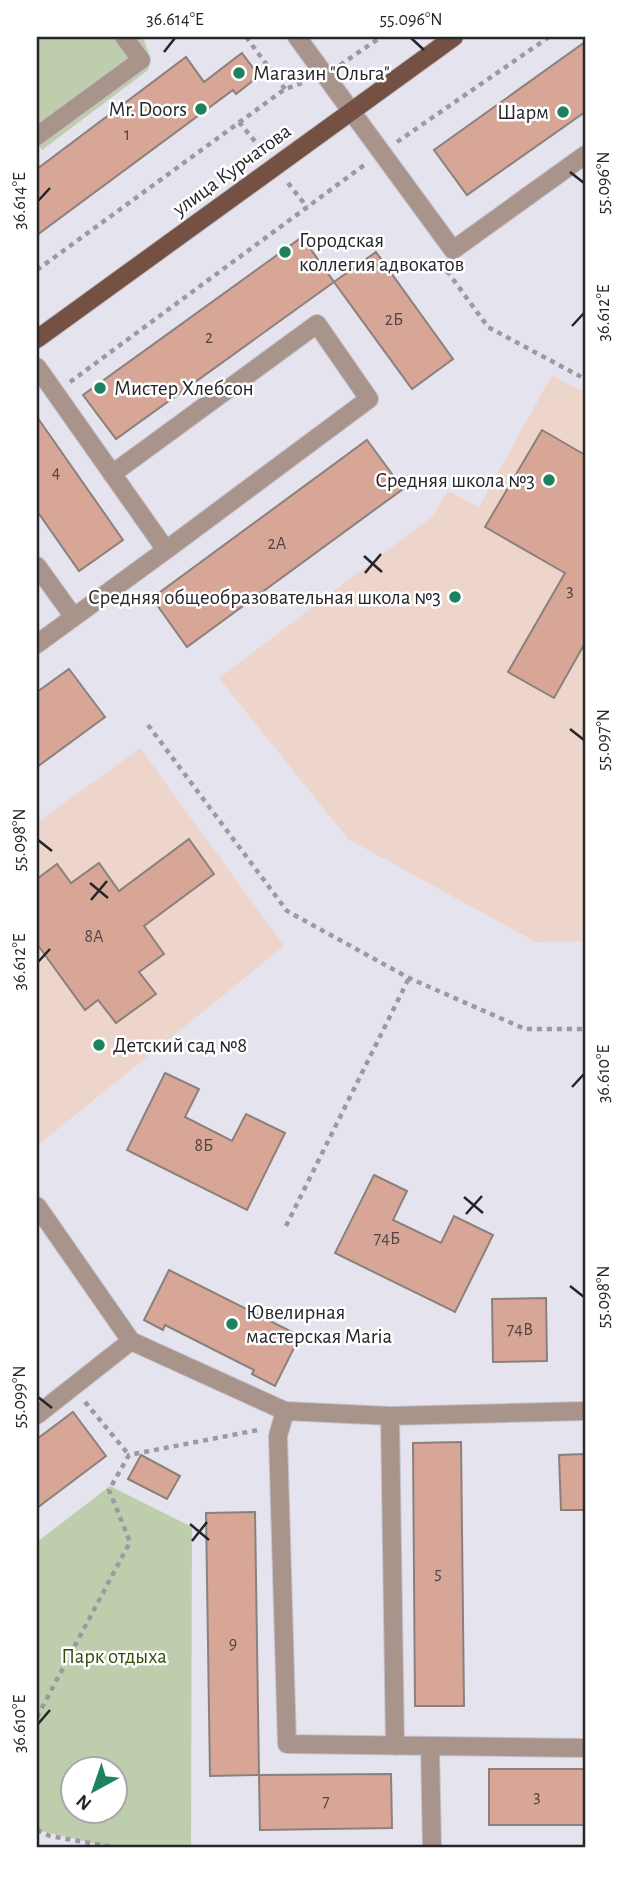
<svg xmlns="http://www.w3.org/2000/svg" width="622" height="1885" viewBox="0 0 622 1885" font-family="'Alegreya Sans',sans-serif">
  <rect width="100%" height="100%" fill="#e5e3ee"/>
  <path fill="#edd5cb" d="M552,375l33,18v548l-49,1 -188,-103 -129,-161 214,-162 15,-25 31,16z
    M140,748l144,198 -246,199 -1,-322z"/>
  <path fill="#beceac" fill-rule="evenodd" d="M37,37h106l8,23 -3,10 -106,80 -5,-7z
    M110,1486l82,41 -1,321 -81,-1 -73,-17v-288zM74,1770h42v42h-42z"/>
  <path fill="#d7a697" stroke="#8b807c" stroke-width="2" d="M585,42v70l-118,83 -33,-45z
    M242,53l17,23 -23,18 -3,-4 -196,145v-66l149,-112 18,25z
    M302,237l32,45 -218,157 -33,-44z
    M376,252l77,107 -41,30 -78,-107z
    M37,417l86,123 -44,31 -42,-60z
    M542,430l43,25v188l-31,55 -46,-26 57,-99 -80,-46z
    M367,440l36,49 -216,158 -35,-49z
    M69,669l36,48 -68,50v-75z
    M189,839l25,35 -70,52 20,28 -25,18 17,22 -40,29 -18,-23 -13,10 -48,-66v-65l20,-15 14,19 28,-20 20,28z
    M165,1073l34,16 -14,28 47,24 14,-27 39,19 -38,77 -120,-60z
    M374,1175l33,16 -14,29 48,23 13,-27 39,19 -38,77 -120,-59z
    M169,1270l131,66 -25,50 -23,-12 2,-4 -89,-45 -2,5 -19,-10z
    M546,1298l1,63 -54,1 -1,-63z
    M73,1412l33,44 -69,52v-69z
    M461,1442l3,264h-49l-2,-263z
    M585,1454v56h-24l-2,-55z
    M141,1455l39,21 -13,23 -39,-20z
    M255,1512l4,263 -49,1 -4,-263z
    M489,1769h96v56h-96z
    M391,1774l1,54 -132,2 -1,-55z"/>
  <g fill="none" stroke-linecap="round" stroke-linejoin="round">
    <defs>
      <path id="minor" d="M297,37l156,213 132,-95
        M37,136l104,-76 -17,-23
        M37,367l129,183 -129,94
        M112,474l205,-150 52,75 -203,151
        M37,566l36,50
        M37,1206l94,135 154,70 105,5 195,-5
        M285,1411l-7,25 9,308 298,4
        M37,1415l94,-74
        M390,1416l5,330
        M430,1746l2,102"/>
      <path id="major" d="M37,339l417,-302"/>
    </defs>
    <use href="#minor" stroke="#c3c1cb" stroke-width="20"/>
    <use href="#major" stroke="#c3c1cb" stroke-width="20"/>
    <path stroke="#9b99a1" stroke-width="4.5" stroke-dasharray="5 5" stroke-linecap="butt" d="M246,37l39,52
      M340,65l41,-28
      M239,122l24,29
      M397,142l152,-105
      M288,183l19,24
      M37,270l248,-181 20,-7
      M447,271l41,56 97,52
      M70,382l297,-219
      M148,725l139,186 122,67 116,51h60
      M286,1226l123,-248
      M85,1402l44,53
      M37,1717l93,-175 -21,-52 20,-35 129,-25
      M37,1830l13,6 68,12"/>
    <use href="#minor" stroke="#a9948b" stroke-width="18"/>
    <use href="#major" stroke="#745142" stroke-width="18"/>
  </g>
  <path fill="none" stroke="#262529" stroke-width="2.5" d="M411,38l13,12M164,52l11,-14M570,172l14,11M38,201l12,-13M572,326l12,-13M364,556l18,16M365,573l16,-19M570,729l14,11M38,840l14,11M90,883l18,15M91,900l16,-19M38,962l12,-13M572,1087l12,-13M464,1197l19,16M466,1214l16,-18M570,1286l14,11M38,1397l14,11M190,1524l19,16M192,1541l15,-19M38,1724l12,-14"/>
  <g fill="#1c835e" stroke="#fff" stroke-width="2.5">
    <circle cx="239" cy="73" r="7"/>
    <circle cx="201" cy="109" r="7"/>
    <circle cx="563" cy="112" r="7"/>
    <circle cx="285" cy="252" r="7"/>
    <circle cx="100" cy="388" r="7"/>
    <circle cx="549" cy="480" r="7"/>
    <circle cx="455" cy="597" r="7"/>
    <circle cx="99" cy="1045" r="7"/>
    <circle cx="232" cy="1324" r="7"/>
  </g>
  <g text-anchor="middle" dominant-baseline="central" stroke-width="5" stroke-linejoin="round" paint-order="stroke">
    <g font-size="18" fill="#524544">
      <text x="127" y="135">1</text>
      <text x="394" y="320">2Б</text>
      <text x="209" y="338">2</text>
      <text x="56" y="473">4</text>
      <text x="277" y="544">2А</text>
      <text x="570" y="591">3</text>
      <text x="94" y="937">8А</text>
      <text x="204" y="1146">8Б</text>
      <text x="387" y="1239">74Б</text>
      <text x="520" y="1330">74В</text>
      <text x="438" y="1574">5</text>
      <text x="233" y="1644">9</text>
      <text x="537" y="1797">3</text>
      <text x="326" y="1802">7</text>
    </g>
    <g font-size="21" fill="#262529" stroke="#fff" text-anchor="start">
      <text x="253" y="73">Магазин "Ольга"</text>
      <text x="187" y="109" text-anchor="end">Mr. Doors</text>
      <text x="549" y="112" text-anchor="end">Шарм</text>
      <text x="299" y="240">Городская<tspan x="299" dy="24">коллегия адвокатов</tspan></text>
      <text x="114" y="388">Мистер Хлебсон</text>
      <text x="535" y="480" text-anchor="end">Средняя школа №3</text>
      <text x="441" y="597" text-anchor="end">Средняя общеобразовательная школа №3</text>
      <text x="113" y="1045">Детский сад №8</text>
      <text x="246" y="1312">Ювелирная<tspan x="246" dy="24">мастерская Maria</tspan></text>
    </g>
    <g font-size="21" fill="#262529" stroke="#fff">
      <text transform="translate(232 170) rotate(-36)">улица Курчатова</text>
    </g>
    <g font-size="21" fill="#364d0d" stroke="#fff">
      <text x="114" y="1656">Парк отдыха</text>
    </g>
  </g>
  <rect width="622" height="1885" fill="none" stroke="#ffffff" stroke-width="77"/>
  <g transform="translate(94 1790) rotate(220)"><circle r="33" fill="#ffffff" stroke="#a8a8a9" stroke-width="2"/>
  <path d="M0-5L12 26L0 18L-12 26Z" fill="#1c835e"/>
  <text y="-10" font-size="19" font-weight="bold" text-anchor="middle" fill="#262529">N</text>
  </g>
  <rect x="38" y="38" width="546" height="1808" fill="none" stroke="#262529" stroke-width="2.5"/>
  <g font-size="18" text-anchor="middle" fill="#262529">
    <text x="175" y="25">36.614°E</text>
    <text x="411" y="25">55.096°N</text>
    <text transform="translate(603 183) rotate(-90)" y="6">55.096°N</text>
    <text transform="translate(19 201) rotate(-90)" y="6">36.614°E</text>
    <text transform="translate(603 313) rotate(-90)" y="6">36.612°E</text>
    <text transform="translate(603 740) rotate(-90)" y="6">55.097°N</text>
    <text transform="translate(19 840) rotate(-90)" y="6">55.098°N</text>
    <text transform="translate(19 962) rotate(-90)" y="6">36.612°E</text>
    <text transform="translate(603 1074) rotate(-90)" y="6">36.610°E</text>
    <text transform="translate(603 1297) rotate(-90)" y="6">55.098°N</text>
    <text transform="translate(19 1397) rotate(-90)" y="6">55.099°N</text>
    <text transform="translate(19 1724) rotate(-90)" y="6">36.610°E</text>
  </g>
</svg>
